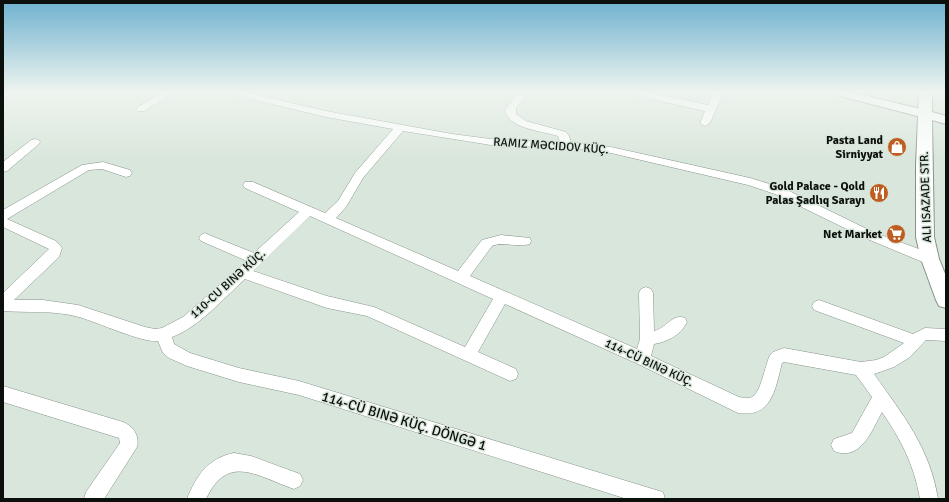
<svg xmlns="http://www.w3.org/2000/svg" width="949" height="502" viewBox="0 0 949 502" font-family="Signika,sans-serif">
  <rect width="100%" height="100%" fill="#d9e6db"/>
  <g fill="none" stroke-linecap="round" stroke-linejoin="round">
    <defs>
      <path id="minor" d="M165,91h11l-32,20h-6l-2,-2 2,-2z
        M224,91h16l86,20 126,23 39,5 69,3 -2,-6c-15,-5 -50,-7 -53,-26l11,-15 -5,-4h13l2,4 -10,13v6l10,7 40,11 3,4 2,6 40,5 139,31 33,10 90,44 62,23 2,4 -2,4 -5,1 -5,-1 -60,-25 -90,-44 -27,-9 -137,-32 -26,-4 -94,-4 -88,-14 -40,47 -17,29 -10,11 122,53 24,-31 19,-5 29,3 1,3 -1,3c-13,4 -26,-3 -38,2l-22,30 167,73 3,-10 -1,-46 2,-4 5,-2 5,2 2,4 1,38c12,-2 18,-18 31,-13l2,4c-6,13 -20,20 -33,22l-3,12 88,41c4,1 10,2 13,0 9,-4 13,-32 18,-42l3,-3 11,-4 77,14 15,-2 8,-3 20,-14 -90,-33 -2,-4 2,-4 5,-2 94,34 12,-6 21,1v12l-20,-1 -16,17 -16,10 -20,7c29,41 56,74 64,125h-18c-6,-35 -19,-59 -38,-87 -10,18 -21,50 -48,39l-3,-6 3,-6 18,-6 20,-36 -16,-22 -72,-13 -2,1c-7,27 -10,55 -44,50l-100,-49 -133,-60 -27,48 38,17 2,5 -2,5 -6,2 -143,-65 -40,-8 -82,-29c-22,20 -46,48 -73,58l2,7 16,9 49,15 60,13 357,109 7,2 2,7h-38l-328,-104 -60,-13 -52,-16 -18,-8 -6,-5 -5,-12c-16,2 -61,-19 -79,-24 -25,-7 -51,-4 -76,-6v-18l46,-44 -46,-22v-17l79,-45 21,-3 27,8 2,3 -2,3 -4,1 -24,-8 -13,1 -82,49 49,22 6,7 -3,9 -45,43h29l35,5 67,22 10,2 7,-1 21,-11 64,-56 -46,-20 -2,-3 2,-3 4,-2 4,2 45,18 45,-41 -54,-24 -2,-3 2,-3h8l72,31 13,-12 17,-28 38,-44 -67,-12 -100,-24zM310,216l183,83 -28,48 -91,-40 -47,-11 -74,-25z
        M624,91h17l67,14 6,-14h10l-14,32 -5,3 -5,-3 5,-12 -76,-17z
        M35,139l4,1 1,2 -1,2 -32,27 -4,1v-10l28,-22z
        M3,386l120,36c10,4 17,14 14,25l-33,52h-20l2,-7 34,-49 -1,-5 -116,-36z
        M234,453l17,3 49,18 3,6 -3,6 -6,3c-36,-12 -66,-37 -88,10h-19c9,-23 21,-41 47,-46z"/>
      <path id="tertiary" d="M827,91h19l83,20 2,3 -2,3 -4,1 -96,-25z"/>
      <path id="secondary" d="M919,91h13v21l14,4v8l-14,-4 2,117 5,22 7,17v32l-7,-2 -3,-6 -15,-41 -5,-22v-71z"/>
    </defs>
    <use href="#minor" stroke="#879389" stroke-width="1"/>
    <use href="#tertiary" stroke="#879389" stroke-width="2"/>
    <use href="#secondary" stroke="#879389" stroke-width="2"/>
    <use href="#minor" fill="#fff" fill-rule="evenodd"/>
    <use href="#tertiary" fill="#fff" fill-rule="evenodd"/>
    <use href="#secondary" fill="#fff" fill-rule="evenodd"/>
  </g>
  <linearGradient id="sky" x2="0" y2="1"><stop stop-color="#6eb1cf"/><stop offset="0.57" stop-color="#eef4ef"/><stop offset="1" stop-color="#eef4ef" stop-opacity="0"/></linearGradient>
  <rect width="949" height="161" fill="url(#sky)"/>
  <defs>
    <symbol id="shop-disc" viewBox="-11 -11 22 22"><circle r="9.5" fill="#bf5d20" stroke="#d9e6db"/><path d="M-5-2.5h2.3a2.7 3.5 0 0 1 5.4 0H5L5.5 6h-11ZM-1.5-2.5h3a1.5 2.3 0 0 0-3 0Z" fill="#fff"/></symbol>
    <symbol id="restaurant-disc" viewBox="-11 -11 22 22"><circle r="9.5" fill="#bf5d20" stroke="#d9e6db"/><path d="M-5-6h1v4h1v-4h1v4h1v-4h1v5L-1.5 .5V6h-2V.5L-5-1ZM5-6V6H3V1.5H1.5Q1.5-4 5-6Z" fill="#fff"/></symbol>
    <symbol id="supermarket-disc" viewBox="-11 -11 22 22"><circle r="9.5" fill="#bf5d20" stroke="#d9e6db"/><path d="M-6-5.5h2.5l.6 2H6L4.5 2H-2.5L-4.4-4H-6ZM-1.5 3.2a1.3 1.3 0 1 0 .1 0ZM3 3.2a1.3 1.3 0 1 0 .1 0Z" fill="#fff"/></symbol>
  </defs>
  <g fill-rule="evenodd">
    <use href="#shop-disc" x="886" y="136" width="22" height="22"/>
    <use href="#restaurant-disc" x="868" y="182" width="22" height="22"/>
    <use href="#supermarket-disc" x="885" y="223" width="22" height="22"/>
  </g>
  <g text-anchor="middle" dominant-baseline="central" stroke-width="3" stroke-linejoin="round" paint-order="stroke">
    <g font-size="12" font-weight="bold" fill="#0c100c" stroke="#d9e6db" text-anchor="end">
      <text x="883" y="140">Pasta Land<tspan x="883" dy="14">Sirniyyat</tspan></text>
      <text x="865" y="186">Gold Palace - Qold<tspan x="865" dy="14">Palas Şadlıq Sarayı</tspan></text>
      <text x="882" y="234">Net Market</text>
    </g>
    <g font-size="12" fill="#0c100c" stroke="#d9e6db">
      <text transform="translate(551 146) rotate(4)">RAMIZ MƏCIDOV KÜÇ.</text>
      <text transform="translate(926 197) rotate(-92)">ALI ISAZADE STR.</text>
      <text transform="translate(228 284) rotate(-42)">110-CU BINƏ KÜÇ.</text>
      <text transform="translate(649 363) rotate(25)">114-CÜ BINƏ KÜÇ.</text>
    </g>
    <g font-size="14" fill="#0c100c" stroke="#d9e6db">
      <text transform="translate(404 421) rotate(17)">114-CÜ BINƏ KÜÇ. DÖNGƏ 1</text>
    </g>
  </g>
  <rect width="949" height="502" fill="none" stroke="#0c100c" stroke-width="8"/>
</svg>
